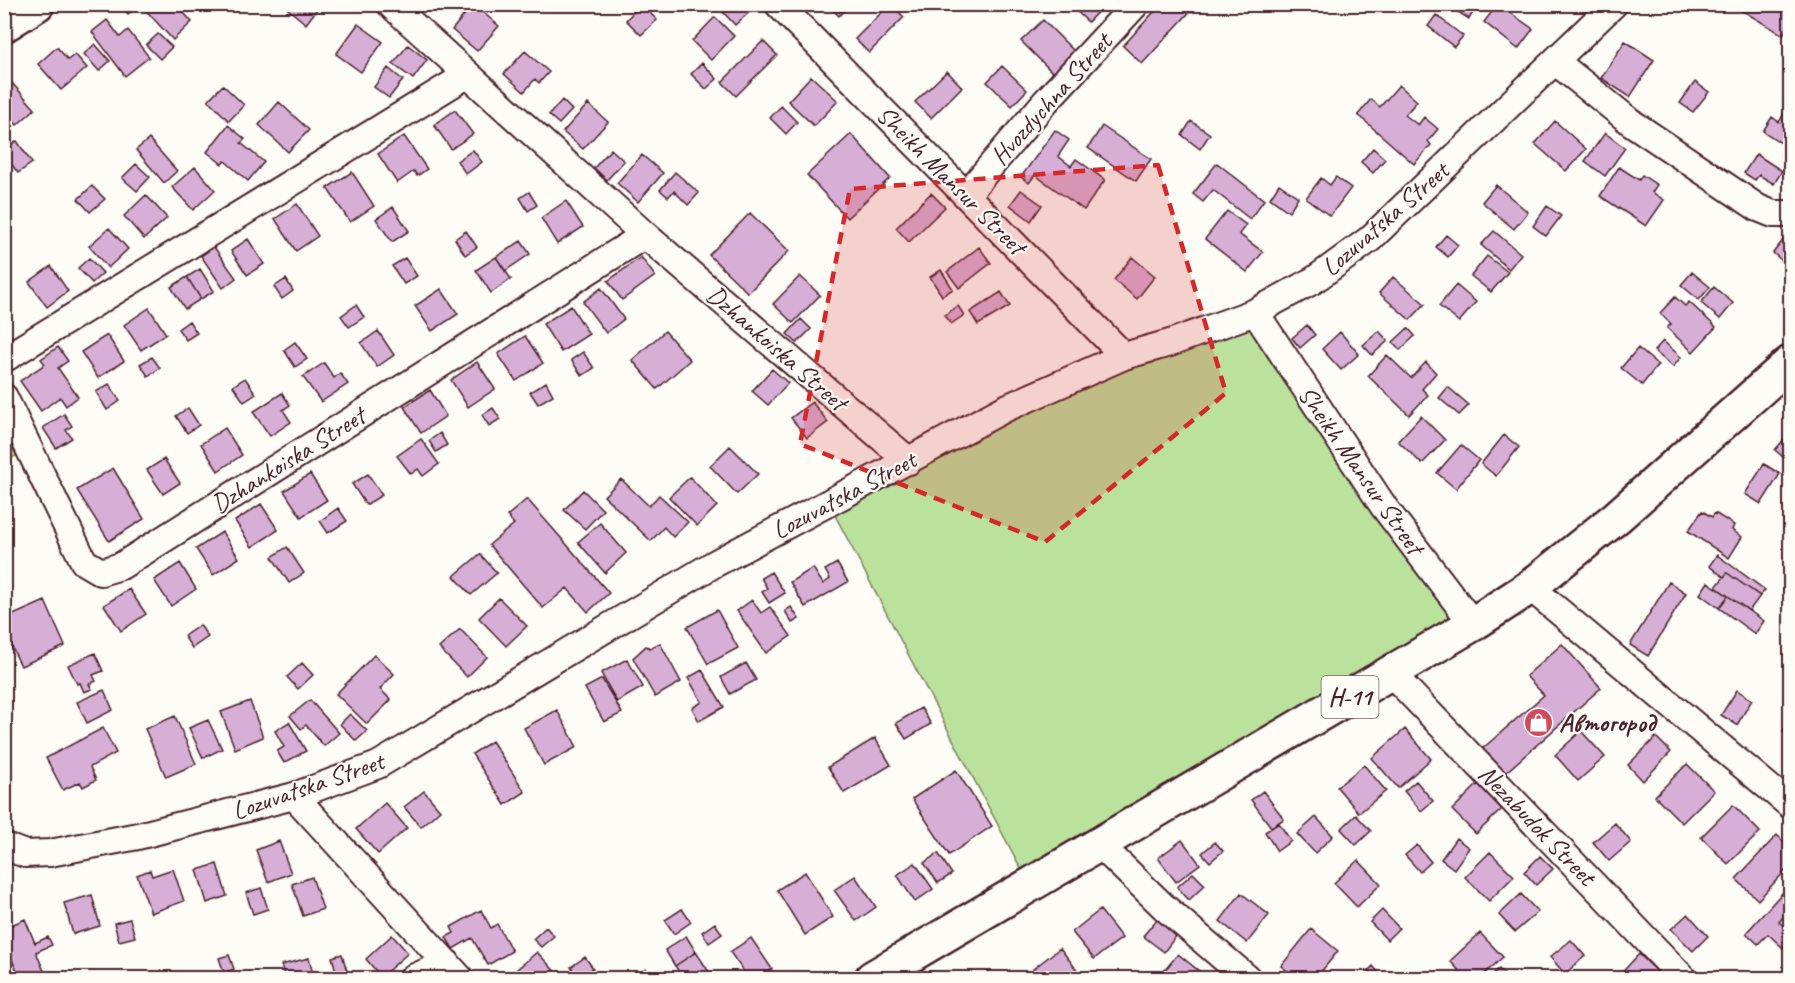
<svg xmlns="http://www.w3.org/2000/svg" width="1795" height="983" viewBox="0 0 1795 983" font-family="Caveat,sans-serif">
  <rect width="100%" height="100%" fill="#fdfcf7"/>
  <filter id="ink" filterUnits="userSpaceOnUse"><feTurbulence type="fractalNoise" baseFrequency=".0167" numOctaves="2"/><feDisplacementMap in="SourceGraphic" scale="12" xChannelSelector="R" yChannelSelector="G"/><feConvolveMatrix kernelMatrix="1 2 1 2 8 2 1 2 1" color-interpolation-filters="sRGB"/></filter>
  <g filter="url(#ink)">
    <path fill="#bbe29d" stroke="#828064" stroke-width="1.5" d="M1255,312l218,312 -444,260 -201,-382 81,-41z
      M4,424l16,30 -15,7h-1z"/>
    <path fill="#d7afd6" stroke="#4a1f2b" stroke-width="1.5" d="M120,4h11l3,5 -6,5z
      M140,4h36l16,18 -19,18z
      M282,4h39l-15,20z
      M473,4l26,22 -22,25 -25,-21z
      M641,4l16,16 -16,15 -15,-15z
      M732,4h18l4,4 -19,17 -12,-13z
      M827,4h24l-12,12z
      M890,4l14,13 -35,36 -14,-14z
      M1069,4h33l1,2 -15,16z
      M1161,4h36l-55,60 -19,-18z
      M1459,4l15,7 -5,8 -14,-9z
      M1498,4l35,25 -15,20 -34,-27z
      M1737,4h53v17l-7,14 -47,-28z
      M1436,15l27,21 -9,11 -26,-21z
      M715,17l19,19 -23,24 -19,-19z
      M107,20l13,17 8,-7 21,27 -24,19 -33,-44z
      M1043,20l32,32 -21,22 -33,-33z
      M358,24l25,18 -22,30 -25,-18z
      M158,34l14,13 -12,12 -14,-14z
      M763,41l14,14 -41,41 -14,-14z
      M1625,41l29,19 -24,37 -29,-19z
      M95,44l15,17 -11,10 -15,-17z
      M408,45l19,15 -14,19 -20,-15z
      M57,47l11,13 7,-6 12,14 -26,22 -23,-26z
      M525,51l24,21 -10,11 -4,-4 -11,13 -20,-18z
      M702,63l15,16 -11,10 -15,-15z
      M1002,66l25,24 -15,16 -25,-24z
      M388,68l15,12 -14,18 -15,-11z
      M947,71l15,16 -31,31 -16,-16z
      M811,76l27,25 -24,25 -26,-25z
      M1695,82l14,10 -16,20 -13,-9z
      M12,83l23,26 -18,16 -13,-14v-21z
      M223,85l21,20 -15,16 -21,-21z
      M1399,85l18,16 -12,14 13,10 6,-8 14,12 -10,12 3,4 -17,19 -56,-49 13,-16 9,8z
      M562,100l10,10 -13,14 -10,-9z
      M279,102l30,28 -21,22 -29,-27z
      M588,104l20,18 -25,27 -20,-17z
      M781,106l16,16 -11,12 -16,-16z
      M1787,108l3,2v51l-9,-6 6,-8 -24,-16 9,-14 7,5z
      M455,110l18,24 -22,15 -17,-24z
      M1191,121l19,13 -10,15 -18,-14z
      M1555,121l31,28 -20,22 -31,-27z
      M228,125l17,14 -4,4 23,19 -16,19 -23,-20 -3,3 -15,-12z
      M1102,126l49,33 -15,22 -48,-33z
      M1055,130l14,10 -11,16 13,10 5,-7 29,21 -21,30 -49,-35 -6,8 -8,-6z
      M1605,133l20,15 -20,28 -20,-15z
      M851,134l39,44 -43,40 -40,-43z
      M404,136l23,33 -10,7 -3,-5 -17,12 -19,-29z
      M149,139l28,32 -13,12 -28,-33z
      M17,141l15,22 -14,10 -14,-19v-4z
      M1373,148l12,11 -12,14 -12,-11z
      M611,149l13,12 -17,19 -13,-12z
      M473,150l9,12 -16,12 -9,-13z
      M1756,154l26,17 -8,13 -15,-9 -4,5 -11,-7z
      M642,155l21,18 -25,29 -21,-19z
      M1217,163l47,37 -14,19 -37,-29 -10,12 -10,-8z
      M136,164l14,13 -13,14 -15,-13z
      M195,167l20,23 -22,20 -21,-23z
      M1619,167l20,13 3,-5 15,10 -5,7 12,8 -18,26 -46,-30z
      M352,172l22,34 -24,16 -23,-34z
      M675,172l24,21 -11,12 -14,-14 -6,6 -8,-7z
      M1336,177l15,11 -21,28 -24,-18 15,-20 9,7z
      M1279,184l19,13 -9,15 -19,-14z
      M1496,185l32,27 -14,17 -32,-27z
      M92,186l13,13 -15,13 -12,-13z
      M1021,190l21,15 -11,16 -21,-16z
      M529,192l8,13 -9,6 -8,-13z
      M931,193l14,14 -36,35 -13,-14z
      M146,195l21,23 -23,21 -20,-23z
      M566,201l17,26 -26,17 -16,-26z
      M297,204l21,32 -22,15 -21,-32z
      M1547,206l14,10 -15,20 -13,-10z
      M393,207l16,24 -17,11 -16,-23z
      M1227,211l19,14 -7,9 24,18 -16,20 -42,-33z
      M750,213l39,38 -41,42 -39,-38z
      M109,228l19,21 -20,19 -19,-22z
      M466,231l11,16 -12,8 -10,-16z
      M1494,231l27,23 -12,15 -28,-24z
      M1788,234l2,2 -2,30 -15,-13z
      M1446,235l12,10 -10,12 -12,-10z
      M248,239l16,25 -17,11 -16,-24z
      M521,241l9,13 -25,17 -9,-14z
      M214,247l22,31 -13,10 -22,-32z
      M979,247l12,16 -32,25 -12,-16z
      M1487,256l21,16 -17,20 -20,-16z
      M496,257l15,22 -20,14 -15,-23z
      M641,257l14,19 -33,24 -14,-19z
      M1132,257l23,19 -18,23 -23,-19z
      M89,258l14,15 -11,10 -14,-15z
      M405,258l12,18 -13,8 -12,-18z
      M51,266l17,25 -21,16 -18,-25z
      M200,269l14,22 -13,8 -14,-22z
      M941,270l12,19 -11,7 -12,-19z
      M1692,272l18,15 -11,13 -18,-15z
      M800,276l20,19 -27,28 -20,-19z
      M187,277l14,22 -16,10 -14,-22z
      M1393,277l32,27 -15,16 -31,-27z
      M286,279l7,12 -11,8 -8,-12z
      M1456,285l20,17 -17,20 -20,-16z
      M1714,287l19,16 -13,16 -19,-16z
      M601,288l23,31 -18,14 -23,-31z
      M441,289l17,25 -26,17 -17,-25z
      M1001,292l9,14 -32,19 -8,-13z
      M1675,297l10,9 4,-4 27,25 -23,25 -26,-24 4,-4 -11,-11z
      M356,305l8,12 -15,10 -8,-11z
      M571,306l18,28 -28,18 -18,-28z
      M958,306l6,9 -13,9 -6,-9z
      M149,308l17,26 -25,16 -17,-25z
      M801,319l10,10 -14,14 -10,-9z
      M189,321l8,12 -11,7 -8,-11z
      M1307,325l8,10 -15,13 -8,-10z
      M1408,328l7,8 -15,14 -7,-8z
      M378,331l16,24 -17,12 -16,-24z
      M665,331l25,29 -33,29 -25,-29z
      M1379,331l9,10 -16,14 -9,-10z
      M1340,332l19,22 -18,16 -19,-21z
      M107,335l17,26 -26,17 -17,-26z
      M525,336l18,27 -27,18 -18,-27z
      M1663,341l18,16 -8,10 -19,-16z
      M295,342l12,17 -12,8 -11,-17z
      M58,347l10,14 -10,7 20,29 -12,9 -6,-9 -19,14 -21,-30 25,-17 -4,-5z
      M1638,348l20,17 -16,20 -21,-17z
      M583,352l11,16 -12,8 -11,-16z
      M1387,355l24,23 15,-16 10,11 -14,16 6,6 -19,20 -41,-39z
      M152,357l8,11 -12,8 -8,-12z
      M477,362l18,27 -27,18 -17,-27z
      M324,363l10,15 6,-5 8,11 -27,18 -18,-25z
      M772,369l16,14 -20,22 -16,-14z
      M245,378l11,16 -12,8 -11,-16z
      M546,382l7,13 -15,9 -8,-12z
      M109,384l11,17 -13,9 -11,-18z
      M1448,387l21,18 -10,10 -20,-17z
      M430,390l16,26 -25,17 -17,-26z
      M282,393l8,12 -7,5 8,12 -21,14 -17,-24z
      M812,402l16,20 -21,16 -16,-20z
      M188,408l11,17 -12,8 -11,-17z
      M493,408l7,11 -11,7 -7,-11z
      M64,414l8,12 -6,4 6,8 -16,10 -13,-20z
      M1421,416l24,24 -23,24 -24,-23z
      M225,428l17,27 -24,16 -17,-27z
      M440,433l7,12 -11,7 -7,-11z
      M1504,435l15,12 -23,29 -15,-12z
      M1786,437l4,3v23l-15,-13z
      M421,439l18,25 -16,12 -5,-7 -7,5 -14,-18z
      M1461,445l18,15 -23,29 -19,-16z
      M730,446l28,28 -21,20 -27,-28z
      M164,459l16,24 -17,11 -16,-24z
      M1764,464l16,10 -19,30 -16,-10z
      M113,468l31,51 -35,22 -32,-51z
      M310,474l17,26 -26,17 -17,-26z
      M368,474l14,21 -16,10 -14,-21z
      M690,477l27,29 -20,20 -28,-29z
      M621,479l28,27 10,-11 29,27 -15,15 -9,-10 -13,14 -47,-45z
      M583,490l20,20 -18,19 -21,-19z
      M527,499l82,94 -21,19 -21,-24 -24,20 -54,-63 25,-21 -7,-8z
      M261,504l17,26 -26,17 -17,-26z
      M338,508l9,13 -19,12 -8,-12z
      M1702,511l10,6 3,-4 19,12 -2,5 10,7 -13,21 -41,-27z
      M600,523l26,30 -21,20 -27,-31z
      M222,532l17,26 -26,17 -17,-26z
      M287,547l17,26 -15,10 -17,-26z
      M480,554l17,19 -26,22 -17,-19z
      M1717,555l48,35 -5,6 -33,-23 -3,4 -15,-11z
      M180,563l16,26 -25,17 -17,-26z
      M837,563l11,19 -43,25 -15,-25 23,-14 10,16 7,-5 -5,-9z
      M771,572l14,21 -16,10 -7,-11 5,-4 -6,-10z
      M1727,573l33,23 -11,15 -33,-24z
      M1669,582l17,11 -38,63 -18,-11z
      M1708,582l20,14 -9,12 -19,-14z
      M129,589l17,25 -25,17 -17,-26z
      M1728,596l36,25 -9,13 -36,-26z
      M499,598l28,28 -21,20 -27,-28z
      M752,600l9,13 9,-6 21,29 -25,17 -29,-42z
      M45,601l20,45 -44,20 -17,-35v-12z
      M791,607l8,12 -7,4 -7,-12z
      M717,610l21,38 -30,16 -21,-37z
      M200,625l8,12 -16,11 -8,-12z
      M460,629l27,28 -20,20 -28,-29z
      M660,643l21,39 -26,15 -22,-39 13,-12 4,2z
      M1562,644l39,44 -97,86 -22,-25 62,-54 -18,-19z
      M95,653l8,18 -10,4 3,6 -7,3 3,5 -8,3 -4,-9 -3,1 -9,-19z
      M374,655l20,19 -14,15 11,11 -24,24 -31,-30z
      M627,659l16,28 -26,15 -16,-29z
      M302,663l11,12 -15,14 -11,-12z
      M746,663l10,17 -26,14 -9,-17z
      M702,670l22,37 -25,14 -7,-13 10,-6 -14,-24z
      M602,679l20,34 -18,9 -19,-34z
      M104,690l9,20 -26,13 -10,-21z
      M1737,690l15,10 -15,25 -16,-10z
      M310,700l29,33 -15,13 -18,-21 -5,4 -11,-13z
      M250,701l13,36 -28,12 -14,-37z
      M921,708l10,16 -25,15 -10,-16z
      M557,710l20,37 -33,18 -20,-37z
      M350,714l17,17 -11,10 -16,-17z
      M175,716l21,48 -30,13 -21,-48z
      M208,720l14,29 -19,9 -14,-30z
      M1790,721v16l-7,-6z
      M289,722l17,29 -22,12 -7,-12 7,-4 -9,-16z
      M103,728l13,25 -26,14 6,13 -13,7 -3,-5 -17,8 -17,-32z
      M1405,729l26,30 -33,29 -26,-30z
      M1581,731l24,26 -27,24 -23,-26z
      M1656,737l15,15 -28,29 -15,-16z
      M875,738l16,27 -47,28 -16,-26z
      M492,741l33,51 -20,13 -33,-51z
      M1687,764l27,27 -32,32 -27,-27z
      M1364,765l22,26 -27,22 -22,-26z
      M956,770l36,56 -43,29 -37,-56z
      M1416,781l17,20 -12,10 -17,-20z
      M1478,784l24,25 -26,25 -24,-24z
      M424,791l16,19 -19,17 -17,-20z
      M1263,791l21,28 -13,8 -20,-27z
      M385,803l22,25 -29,26 -22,-25z
      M1733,805l27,27 -32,32 -27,-27z
      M1356,815l15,16 -15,14 -15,-16z
      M1316,817l17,19 -18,17 -18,-19z
      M1279,823l12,18 -14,10 -12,-19z
      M1615,823l16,19 -22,19 -16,-19z
      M1777,835l13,13v18l-32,34 -22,-21z
      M1456,838l13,10 -15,21 -13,-10z
      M1182,840l18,24 -24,18 -18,-24z
      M279,841l12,32 -23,9 -12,-32z
      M1215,842l8,9 -13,11 -8,-9z
      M1417,845l14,17 -11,10 -15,-17z
      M1490,852l24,24 -25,25 -24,-24z
      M938,853l14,21 -14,9 -14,-20z
      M1540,856l13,13 -17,16 -12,-13z
      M1358,860l23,24 -24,23 -23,-24z
      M915,863l18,26 -18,13 -18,-27z
      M217,864l10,32 -20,7 -10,-33z
      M173,869l11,32 -33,12 -14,-38 13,-5 2,6z
      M805,872l28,45 -28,18 -28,-45z
      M1193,873l12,12 -16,15 -12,-13z
      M855,876l21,31 -20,14 -22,-31z
      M312,877l11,32 -20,7 -11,-32z
      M261,888l7,21 -15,5 -7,-21z
      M1241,893l28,22 -22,28 -27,-22z
      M1782,893l8,8v8l-11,13 11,10v8l-7,8 -15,-14 -10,10 -12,-11z
      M1521,894l17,18 -23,20 -16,-17z
      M92,895l8,31 -27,8 -9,-31z
      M682,909l9,13 -17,12 -9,-14z
      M481,910l10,18 6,-4 15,27 -24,14 -16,-27 -19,11 -7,-12 8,-4 -3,-6z
      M1100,910l22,28 -28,21 -22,-27z
      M1382,910l17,18 -12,12 -17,-18z
      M1688,914l20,22 -15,15 -22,-22z
      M1159,917l20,15 -15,20 -21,-16z
      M25,919l10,24 13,-6 4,8 -16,7 8,19 -24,7 -16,-37v-13z
      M130,919l5,18 -16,4 -5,-18z
      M715,923l7,11 -13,9 -7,-11z
      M546,927l8,9 -13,11 -8,-8z
      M1311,929l27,22 -22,27h-19l-16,-12z
      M1480,933l23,24 -23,21h-14l-16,-17z
      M392,935l16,18 -27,24 -15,-18z
      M686,936l10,16 -21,14 -10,-16z
      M751,938l21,31 -14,9h-10l-18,-26z
      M1571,940l14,16 -20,18 -15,-17z
      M1060,948l23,30h-42l-8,-9z
      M4,951l8,14 -8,5z
      M537,952l24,26h-37l-8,-8z
      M696,952l17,26h-30l-8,-12z
      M342,954l7,24h-11l-6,-21z
      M1178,954l21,17 -5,7h-31l-3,-2z
      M1639,954l18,17 -8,7h-32z
      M229,955l5,14 -10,4 -5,-15z
      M585,957l8,11 -14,10 -8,-11z
      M309,958l5,20h-29l-4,-13z
      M1373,966l6,7 -6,5h-5l-4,-3z
      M646,969l6,9h-22z
      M1499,969l9,9h-20z"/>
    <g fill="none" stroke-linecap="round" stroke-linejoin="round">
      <defs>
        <path id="street" d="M390,4l255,231 264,226
          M778,4l346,352
          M1556,62l76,61 126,85 15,6h17
          M966,195l80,-94 90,-97
          M1255,312l129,195 89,117
          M4,359l463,-284
          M4,397l80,165 17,10 20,-6 524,-331
          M1530,587l260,218
          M1391,673l292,305
          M294,796l166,182
          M1099,844l65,63 83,71
          M4,846l21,8 25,-1 88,-17 156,-40 84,-31 336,-201 292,-156 118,-52 46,-13 85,-31 59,-32 56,-41 244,-235
          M413,978l34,-15"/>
        <path id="secondary" d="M4,25l33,-21"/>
        <path id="primary" d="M872,978l601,-354 57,-37 87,-70 173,-154"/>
      </defs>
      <use href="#street" stroke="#4a1f2b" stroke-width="30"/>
      <use href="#secondary" stroke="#4a1f2b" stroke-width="38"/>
      <use href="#primary" stroke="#4a1f2b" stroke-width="38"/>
      <use href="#street" stroke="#fdfcf7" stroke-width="26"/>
      <use href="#secondary" stroke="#fdfcf7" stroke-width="33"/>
      <use href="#primary" stroke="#fdfcf7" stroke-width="33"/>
    </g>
  </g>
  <path fill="#d62828" fill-opacity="0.2" stroke="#d62828" stroke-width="4.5" stroke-dasharray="12 8" stroke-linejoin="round" d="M1158,165l68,228 -181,149 -245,-98 50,-255z"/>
  <defs>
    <symbol id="shop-disc" viewBox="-11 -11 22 22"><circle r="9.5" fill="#d1495b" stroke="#fdfcf7"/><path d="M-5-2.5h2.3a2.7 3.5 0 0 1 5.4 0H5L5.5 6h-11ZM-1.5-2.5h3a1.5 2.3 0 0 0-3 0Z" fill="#fff"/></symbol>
  </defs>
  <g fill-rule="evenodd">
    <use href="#shop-disc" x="1522" y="706" width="33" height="33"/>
  </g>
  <g text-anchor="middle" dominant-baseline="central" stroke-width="4.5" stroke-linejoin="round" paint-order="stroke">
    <rect fill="#fdfcf7" stroke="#806168" stroke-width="1.5" x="1321.5" y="676" width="57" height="42" rx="4.5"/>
    <g font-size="24" font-weight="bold" fill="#4a1f2b">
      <text x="1350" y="697">Н-11</text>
    </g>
    <g font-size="26" fill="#4a1f2b" stroke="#fdfcf7">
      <text transform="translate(1051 99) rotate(-48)">Hvozdychna Street</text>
      <text transform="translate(951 180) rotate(45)">Sheikh Mansur Street</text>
      <text transform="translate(1385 219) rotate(-41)">Lozuvatska Street</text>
      <text transform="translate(777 348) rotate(41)">Dzhankoiska Street</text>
      <text transform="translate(288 460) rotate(-32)">Dzhankoiska Street</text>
      <text transform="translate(1361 470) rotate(55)">Sheikh Mansur Street</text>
      <text transform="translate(844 495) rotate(-28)">Lozuvatska Street</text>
      <text transform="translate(308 786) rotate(-19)">Lozuvatska Street</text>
      <text transform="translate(1537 825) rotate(46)">Nezabudok Street</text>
    </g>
    <g font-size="26" font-weight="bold" fill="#4a1f2b" stroke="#fdfcf7" text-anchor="start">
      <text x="1559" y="722">Автогород</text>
    </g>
  </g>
  <rect width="1795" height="983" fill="none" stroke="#fdfcf7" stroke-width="24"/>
  <rect x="12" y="12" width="1771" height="959" fill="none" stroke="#4a1f2b" stroke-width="2" filter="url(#ink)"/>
</svg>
